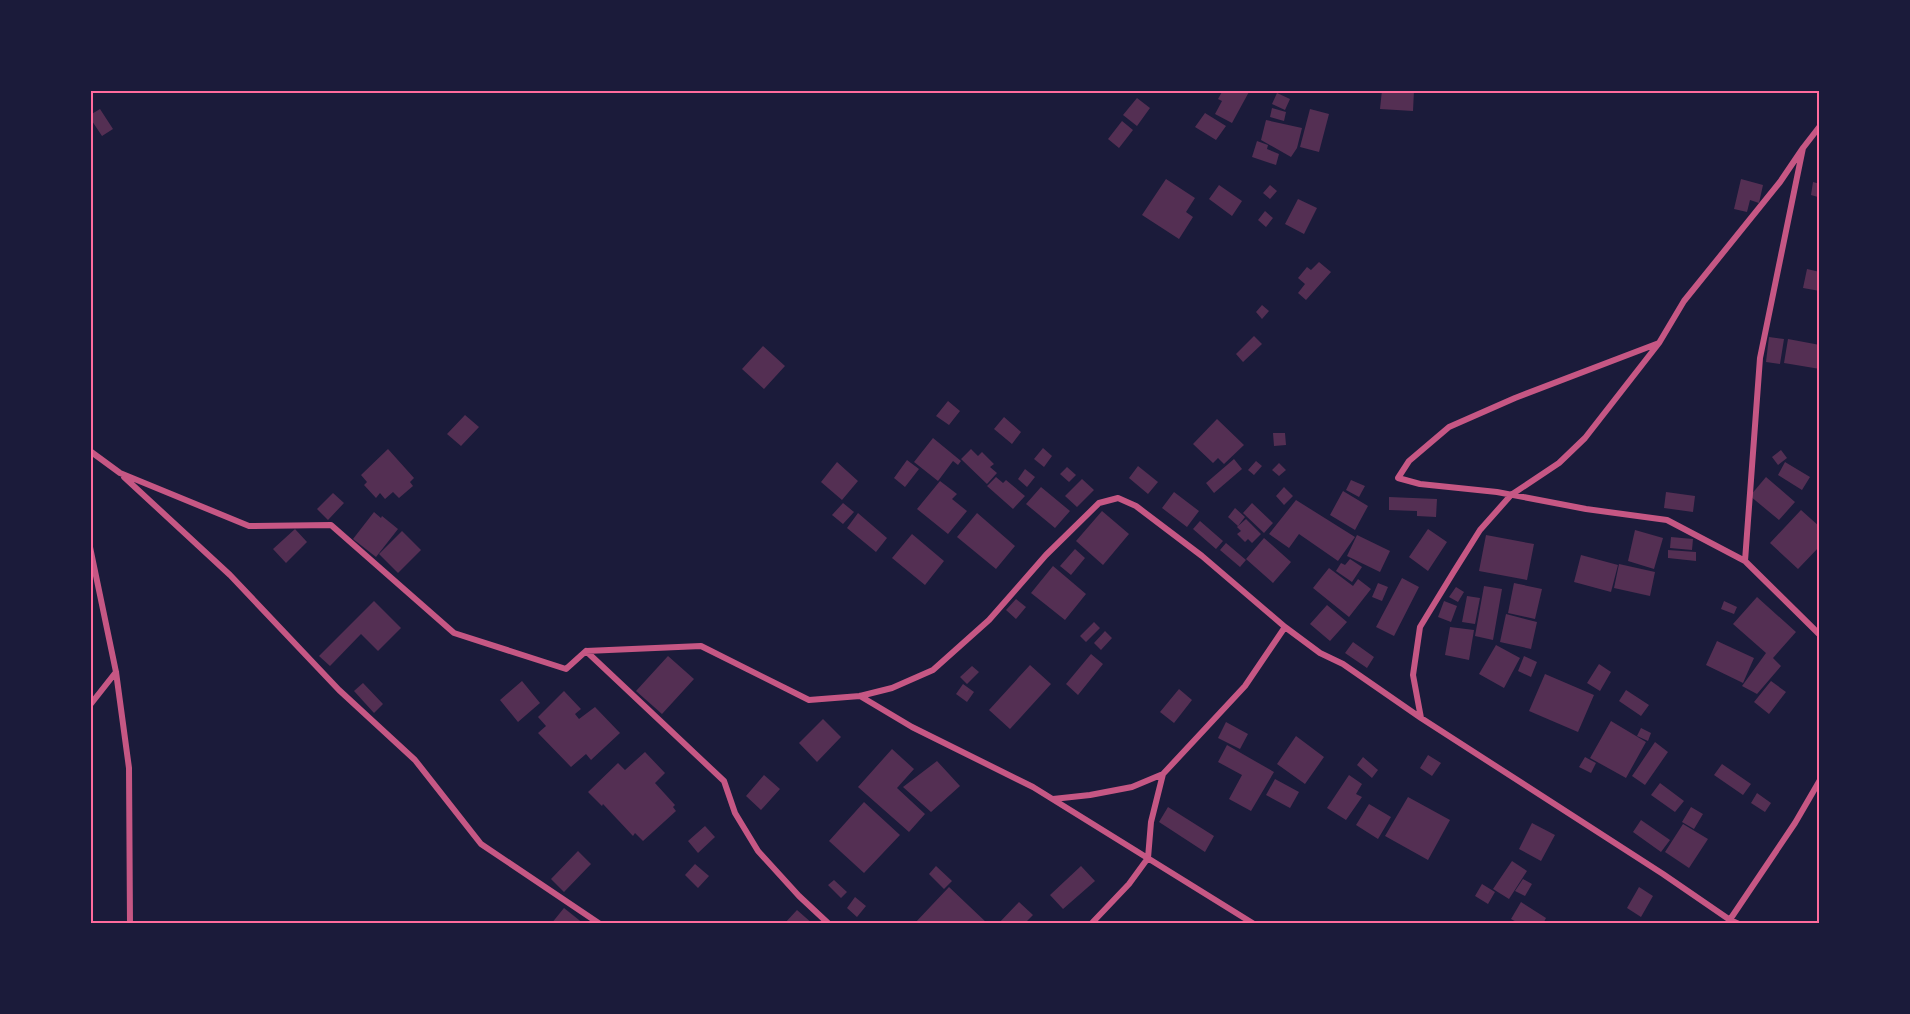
<svg xmlns="http://www.w3.org/2000/svg" width="1910" height="1014" viewBox="0 0 1910 1014" font-family="Ubuntu,sans-serif">
  <rect width="100%" height="100%" fill="#1b1b3a"/>
  <path fill="#542f53" d="M1223,90h27l-18,33 -17,-9 7,-13 -4,-2z
    M1382,90h32l-1,21 -33,-2z
    M1277,93l13,6 -5,11 -13,-6z
    M1137,98l13,10 -13,18 -14,-11z
    M1272,108l14,4 -2,9 -14,-4z
    M100,109l13,20 -11,7 -12,-18v-3z
    M1310,109l19,5 -10,38 -19,-5z
    M1205,113l21,13 -10,14 -21,-13z
    M1266,120l36,8 -5,20 -6,9 -30,-17z
    M1122,121l11,9 -14,18 -11,-9z
    M1257,141l11,4 -1,4 12,5 -3,11 -24,-8z
    M1166,179l29,19 -9,14 7,5 -14,22 -37,-24z
    M1741,179l22,6 -4,18 -9,-3 -3,12 -13,-3z
    M1813,182l7,2 -2,13 -7,-2z
    M1219,185l23,16 -10,15 -23,-17z
    M1270,185l7,6 -7,8 -7,-6z
    M1298,199l19,9 -13,26 -19,-10z
    M1265,211l8,7 -7,9 -8,-7z
    M1319,262l12,10 -25,28 -8,-7 7,-9 -7,-6 9,-11 4,3z
    M1807,269l13,3v19l-17,-3z
    M1262,305l7,6 -7,8 -6,-7z
    M1254,336l8,8 -19,18 -7,-8z
    M1769,337l15,2 -4,25 -14,-2z
    M1788,339l32,6v24l-36,-6z
    M763,346l22,20 -21,23 -22,-20z
    M948,401l12,10 -11,14 -13,-9z
    M465,415l14,12 -18,19 -14,-12z
    M1004,417l17,15 -9,12 -18,-15z
    M1217,419l27,26 -20,19 -6,-6 -5,5 -20,-19z
    M1273,433h12l1,12 -12,1z
    M933,438l28,23 -3,4 -5,-4 -15,20 -24,-19z
    M1043,448l9,8 -8,11 -10,-8z
    M388,449l26,29 -4,4 3,4 -14,12 -6,-6 -8,7 -5,-6 -4,5 -12,-13 3,-3 -6,-7z
    M971,449l7,7 4,-4 12,12 -4,3 7,6 -10,11 -26,-25z
    M1781,450l6,8 -9,7 -6,-8z
    M1234,459l8,10 -28,24 -8,-10z
    M907,460l12,9 -14,18 -11,-9z
    M1256,461l6,5 -8,9 -6,-5z
    M837,462l21,19 -16,19 -21,-18z
    M1785,462l25,15 -8,13 -24,-15z
    M1279,463l7,7 -7,6 -7,-6z
    M1138,466l20,16 -10,12 -19,-16z
    M1067,467l9,8 -7,7 -9,-8z
    M1025,469l10,8 -8,10 -9,-8z
    M996,477l7,6 3,-3 19,16 -12,13 -26,-23z
    M1766,477l29,25 -16,18 -29,-24z
    M1082,479l12,11 -17,17 -12,-11z
    M1351,480l14,6 -6,11 -13,-7z
    M940,481l17,13 -5,5 15,12 -19,23 -31,-25z
    M1041,487l29,24 -15,17 -29,-24z
    M1284,487l9,9 -9,9 -8,-9z
    M1343,491l25,15 -13,24 -25,-15z
    M1174,492l25,19 -12,16 -25,-19z
    M1666,492l29,4 -2,16 -29,-4z
    M333,493l11,10 -16,17 -11,-11z
    M1389,497l48,2 -1,18 -19,-1v-5l-28,-1z
    M1296,500l59,37 -17,24 -39,-27 -10,14 -20,-14z
    M843,503l11,9 -11,12 -11,-9z
    M1252,503l21,20 -9,10 -21,-20z
    M1235,508l10,9 -7,9 -10,-9z
    M1801,510l19,17v19l-22,23 -28,-26z
    M1102,511l27,23 -26,31 -27,-24z
    M374,512l7,6 1,-2 16,13 -22,28 -23,-18z
    M858,513l29,25 -11,14 -29,-24z
    M977,513l38,33 -19,23 -39,-32z
    M1246,519l15,15 -9,9 -4,-4 -3,3 -8,-8 4,-3 -4,-4z
    M1200,521l23,20 -7,8 -23,-20z
    M295,529l12,13 -21,21 -13,-14z
    M1428,529l19,13 -19,29 -19,-14z
    M1635,530l28,8 -9,31 -26,-8z
    M402,531l19,19 -23,23 -19,-19z
    M912,534l32,27 -19,24 -33,-27z
    M1357,535l33,16 -10,21 -33,-16z
    M1486,535l48,9 -7,36 -48,-9z
    M1671,537l22,2 -1,11 -22,-2z
    M1264,538l27,24 -18,21 -27,-24z
    M1226,543l20,17 -6,7 -20,-17z
    M1075,549l10,9 -14,17 -11,-9z
    M1668,550l28,2v9l-28,-3z
    M1581,555l37,10 -7,27 -37,-10z
    M1350,559l12,8 -10,15 -16,-11 5,-8 4,2z
    M1619,564l36,8 -5,24 -36,-8z
    M1053,566l33,28 -21,26 -34,-27z
    M1329,568l24,18 5,-7 13,10 -22,28 -36,-29z
    M1402,578l17,9 -25,49 -18,-9z
    M1378,583l10,4 -6,14 -10,-4z
    M1514,583l28,6 -7,30 -27,-6z
    M1484,586l18,3 -9,51 -18,-4z
    M1456,587l8,5 -6,10 -9,-5z
    M1467,596l13,2 -5,26 -13,-2z
    M1757,597l39,35 -23,26 8,8 -24,28 -15,-8 24,-33 -33,-29z
    M1016,599l10,8 -10,12 -10,-9z
    M374,601l27,27 -23,23 -17,-17 -31,32 -11,-10z
    M1444,601l13,5 -6,16 -13,-5z
    M1724,601l13,6 -3,7 -13,-5z
    M1327,605l20,17 -17,19 -20,-17z
    M1506,614l31,8 -6,27 -31,-7z
    M1094,622l6,6 -14,14 -6,-6z
    M1450,627l24,3 -5,30 -24,-5z
    M1105,631l7,7 -11,12 -7,-7z
    M1717,641l37,17 -11,25 -37,-18z
    M1353,642l21,15 -7,11 -22,-15z
    M1496,645l24,13 -16,30 -25,-14z
    M1091,654l12,10 -25,31 -12,-11z
    M668,656l26,23 -32,35 -26,-23z
    M1524,656l13,6 -6,15 -13,-6z
    M1599,664l12,8 -11,19 -13,-8z
    M1030,665l21,19 -41,45 -21,-19z
    M972,666l7,6 -12,12 -7,-7z
    M1545,674l49,21 -16,37 -49,-21z
    M522,681l18,22 -22,19 -18,-22z
    M1771,681l15,11 -17,22 -15,-12z
    M363,683l20,21 -9,9 -20,-22z
    M963,684l11,8 -7,10 -11,-8z
    M1179,689l13,11 -18,23 -14,-11z
    M1626,690l23,15 -8,11 -22,-15z
    M564,691l17,18 -6,5 4,5 16,-12 25,26 -29,27 -5,-6 -15,13 -33,-34 8,-7 -8,-9z
    M823,719l18,18 -24,25 -18,-19z
    M1611,721l35,21 -20,36 -36,-20z
    M1226,722l22,12 -8,15 -22,-11z
    M1641,728l10,5 -3,8 -11,-5z
    M1296,736l28,21 -19,27 -28,-20z
    M1655,742l13,10 -23,33 -13,-9z
    M1227,745l47,27 -23,39 -22,-12 13,-24 -24,-13z
    M892,749l22,20 -17,19 28,26 -16,18 -51,-45z
    M645,752l20,21 -10,10 20,22 -2,2 3,4 -33,30 -8,-8 -2,3 -30,-32 -1,2 -14,-14 30,-29 7,7z
    M1428,755l13,8 -9,13 -12,-8z
    M1363,757l15,13 -6,8 -15,-13z
    M1585,757l11,6 -5,10 -12,-6z
    M937,761l23,25 -29,26 -28,-25z
    M1722,764l29,20 -8,11 -29,-20z
    M764,775l16,14 -19,21 -15,-14z
    M1349,775l13,9 -6,10 6,3 -16,23 -19,-12z
    M1275,779l24,13 -9,16 -24,-13z
    M1660,783l24,18 -9,11 -24,-17z
    M1757,793l14,10 -6,9 -14,-9z
    M1408,797l42,23 -22,40 -43,-24z
    M864,802l36,33 -36,38 -35,-32z
    M1369,804l22,13 -13,22 -22,-14z
    M1168,807l46,29 -9,16 -46,-30z
    M1691,807l12,7 -9,15 -12,-7z
    M1641,820l29,20 -9,12 -28,-20z
    M1532,823l23,12 -14,26 -22,-12z
    M1683,824l25,15 -19,29 -24,-16z
    M705,826l10,11 -17,16 -10,-12z
    M578,851l13,13 -27,28 -13,-13z
    M1512,861l15,10 -18,28 -16,-10z
    M695,864l14,12 -11,12 -13,-13z
    M936,866l16,15 -8,8 -15,-15z
    M1081,866l14,15 -32,28 -13,-14z
    M1523,879l9,5 -7,12 -10,-5z
    M834,880l13,12 -6,6 -13,-13z
    M1482,884l13,8 -7,12 -13,-8z
    M949,887l39,37h-74z
    M1639,887l14,9 -12,21 -14,-9z
    M855,897l11,9 -9,11 -10,-9z
    M1019,902l14,13 -9,9h-26z
    M1521,902l25,16 -3,6h-23l-9,-5z
    M564,908l20,16h-33z
    M797,910l16,14h-29z"/>
  <g fill="none" stroke-linecap="round" stroke-linejoin="round">
    <path stroke="#c65784" stroke-width="6" d="M1820,126l-17,22 -43,210 -15,203 75,74
      M90,451l30,22 129,53 82,-1 123,108 112,36 20,-18 115,-5 108,54 51,-4 32,-8 41,-18 56,-50 57,-65 53,-52 19,-5 18,8 66,50 83,71 35,26 23,11 78,54 242,156 67,46 9,4
      M124,477l106,98 109,115 76,70 66,84 119,80
      M90,547l26,125 13,96 1,156
      M1745,561l-78,-41 -81,-11 -89,-17 -77,-8 -22,-6 11,-17 40,-34 66,-29 144,-55 25,-42 96,-119 23,-34
      M586,651l138,130 11,32 23,38 41,45 30,28
      M860,696l52,31 121,60 221,137
      M90,705l26,-33
      M1421,718l-8,-43 7,-48 33,-54 27,-43 31,-35 48,-32 26,-25 74,-95
      M1053,799l37,-4 42,-8 31,-13 82,-88 40,-59
      M1091,924l38,-40 19,-26 3,-36 12,-48
      M1727,924l68,-101 25,-43"/>
  </g>
  <rect width="1910" height="1014" fill="none" stroke="#1b1b3a" stroke-width="183"/>
  <rect x="92" y="92" width="1726" height="830" fill="none" stroke="#ff6b9d" stroke-width="2"/>
</svg>
